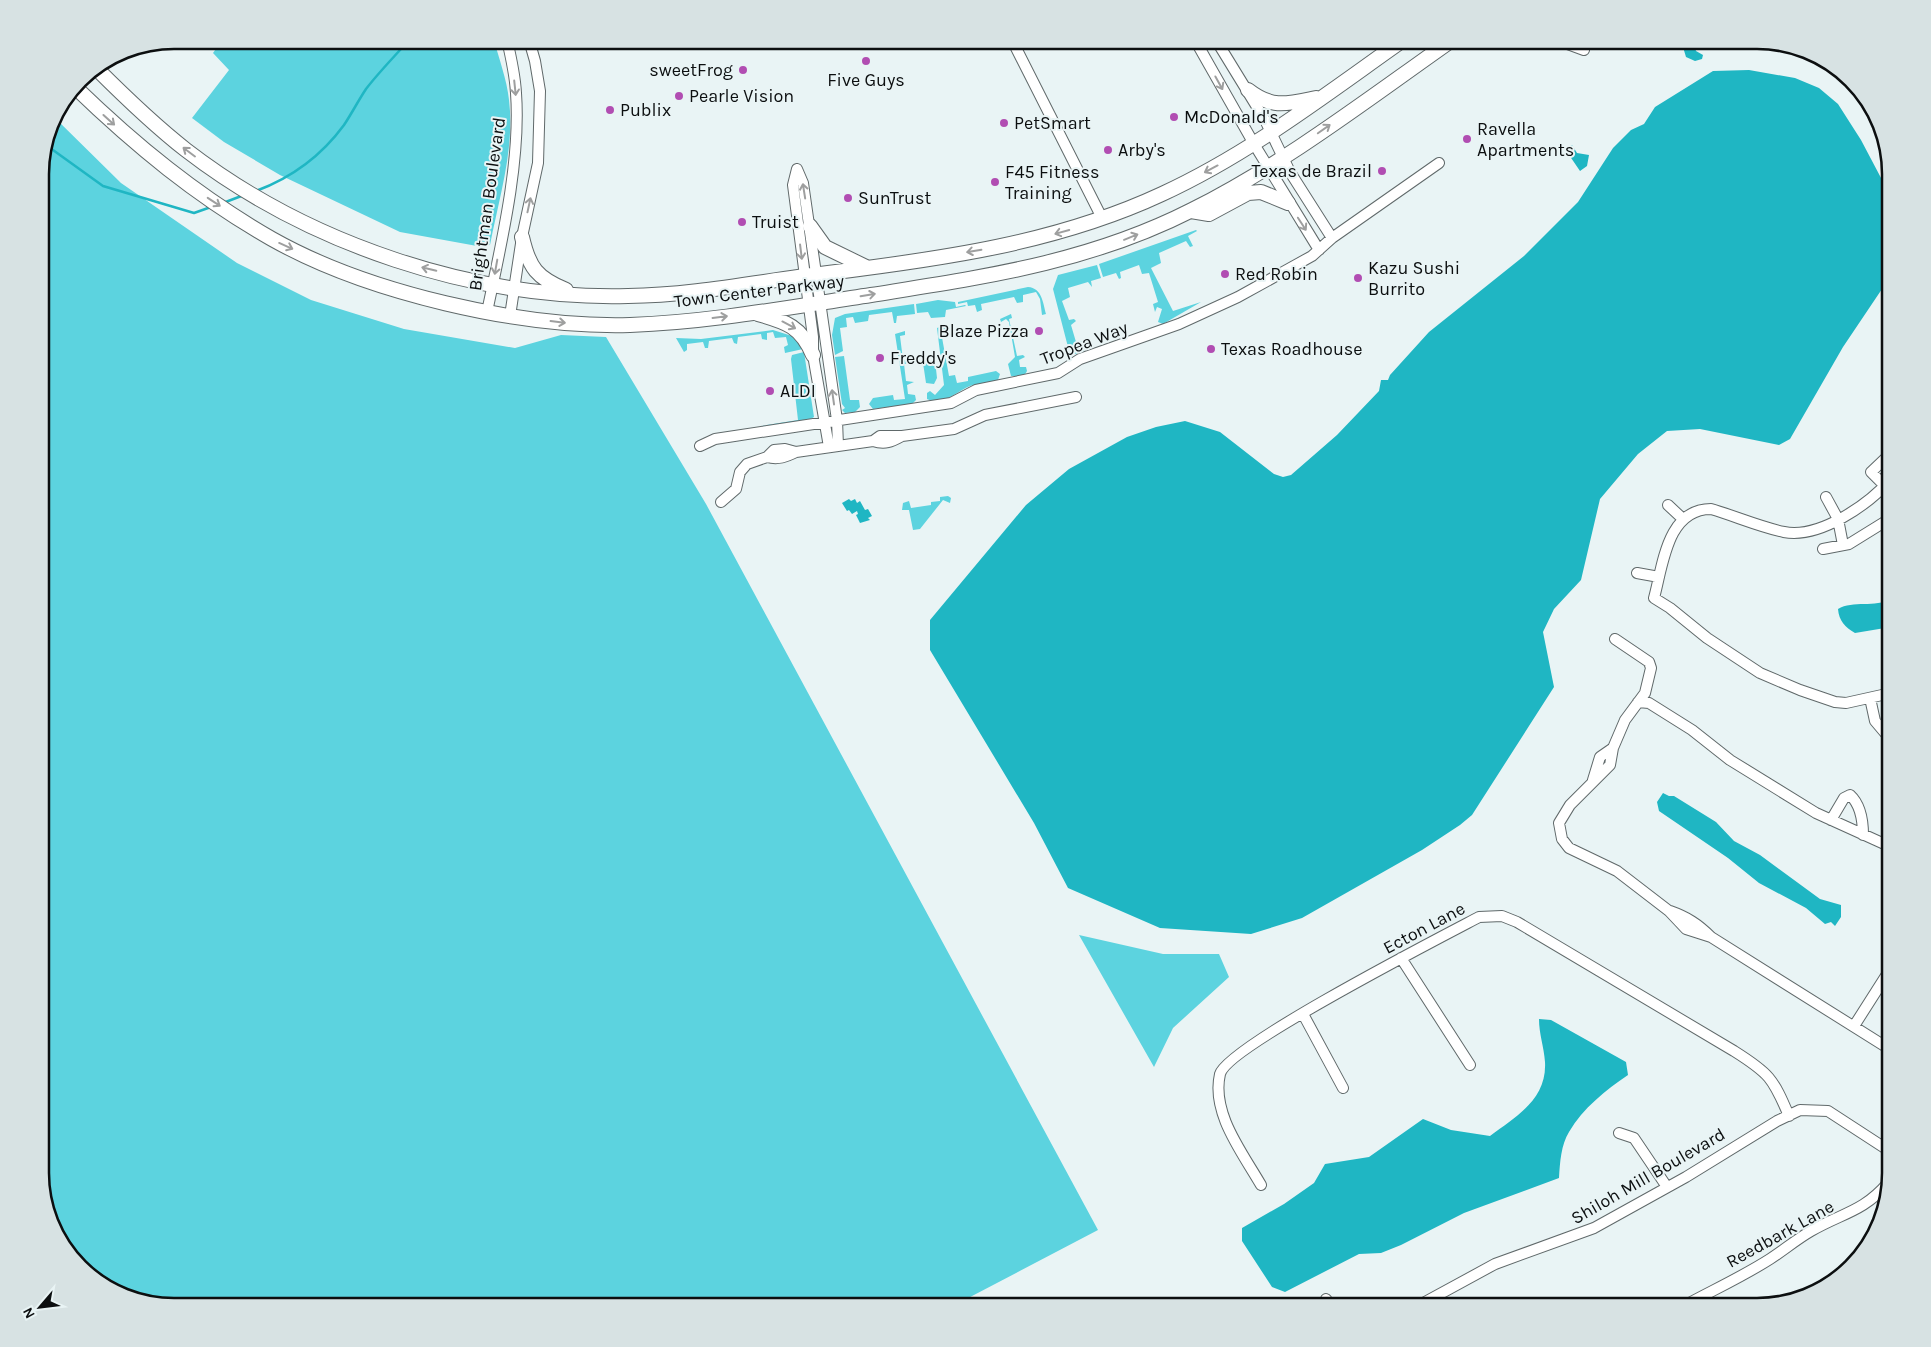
<svg xmlns="http://www.w3.org/2000/svg" width="1931" height="1347" viewBox="0 0 1931 1347" font-family="Karla,sans-serif">
  <rect width="100%" height="100%" fill="#e9f4f5"/>
  <path fill="#5cd3df" d="M222,40h272c5,19 13,40 15,60 6,48 -10,98 -19,145l-13,1 -77,-14 -120,-57 -56,-33 -32,-24 37,-48 -16,-17z
    M53,116l68,67 116,80 74,37 93,29 111,19 46,-13 45,2 100,167 392,726 -147,77h-777l-75,-23 -41,-44 -18,-58v-1017z
    M1196,230l1,1 -9,5 5,10 -3,1 -4,-6 -27,12 2,10 -10,5 22,43 28,-9 -38,22 -5,-2 4,-13 -5,-2 -2,5 -2,-8 5,-2 -9,-29 -7,1 -3,-9 -19,7 1,6 -2,1 -3,-6 -13,4 -4,-13z
    M1097,265l4,13 -10,3 1,6 -4,-5 -20,6 2,9 -8,4 7,19 5,-1 2,2 -5,4 5,17 6,-1 3,6 -2,5 -9,2 -6,-7 -15,-58 5,-14z
    M1028,287c14,1 15,16 18,27l-4,1 -2,-16 -4,-7 -13,3v7l-6,1 -3,-6 -33,7 1,6 -5,2 -2,-7 -7,1 -1,-4 -9,2v-2z
    M938,300l17,2 1,5 9,-2 1,1 -20,4 -1,7 -14,1 -3,-6 -11,1 -1,-9z
    M914,304l1,10 -18,2 -1,7h-2l-2,-11 -23,3 -1,6 -13,2 -2,-6 -7,1 1,9 -7,1 3,23 -8,4 -3,-20 3,-17 10,-4z
    M1011,314l1,4 -3,1 8,37 6,-1 2,2 -6,3 1,7h6l1,4 -3,5h-13l-3,-12 7,-7 -6,-35 -3,-3 -5,3 -1,-3z
    M942,326l5,2 -1,2 -5,2 8,44 6,-1 2,8 11,-2v-4l28,-6 4,3 -2,6c-9,4 -19,3 -28,6 -13,5 -27,21 -43,13v-6l3,-2 5,4 9,-10 -7,-57z
    M773,330l19,6 11,13 -18,4 -1,-6 4,-2 -2,-8 -11,1 -2,-6 -6,1v7l-5,-1 -1,-5 -23,3 -1,7 -3,-1 -2,-5 -23,3 -1,7h-3l-2,-6 -16,2v6l-3,2 -8,-14 25,1z
    M905,331v4l-5,1 3,24h7l-1,3 -5,1 2,17 8,1 -7,3 1,9 7,1 1,5 -4,4 -39,5 -4,-5 4,-6 20,-3 1,5 11,-1 -10,-65z
    M804,352l10,65 -5,3 -48,6 37,-6 -7,-61 1,-4z
    M844,356l6,44h9l1,7 -5,5 -10,1 -3,-3 3,-2 -3,-4 -7,-47z
    M922,356l3,6 10,-2 2,18 -3,6 -8,-1z
    M948,496l3,2 -1,5 -7,-3 -23,29 -7,1 -4,-20h-7l1,-7 6,-2 2,7 20,-3v-3l9,-1v-4z
    M1079,935l84,19h56l10,23 -56,51 -19,39z"/>
  <path fill="#1fb6c3" d="M1686,40l7,1 3,10 7,4 -1,4 -7,2 -9,-4 -3,-10z
    M1749,70l46,8 24,10 19,16 23,36 29,55 1,52 -9,42 -39,58 -53,92 -11,6 -79,-16 -33,2 -29,23 -38,45 -19,81 -27,29 -11,23 11,55 -82,128 -12,10 -38,25 -120,68 -51,16 -91,-6 -92,-40 -34,-65 -104,-173v-30l96,-115 43,-36 58,-32 29,-10 29,-6 35,11 54,42 9,3 8,-2 46,-40 42,-44 2,-11h7l2,-5 39,-43 95,-76 54,-54 35,-54 18,-18 13,-6 11,-17 58,-36z
    M1572,145l5,8 12,2 -2,11 -7,5 -15,-22z
    M849,499l2,2 4,-2 2,4 3,-2 5,9 3,-1 4,7 -4,2 2,2 -10,3 -4,-8 2,-1 -1,-3 -5,3 -3,-4 -2,1 -5,-8z
    M1891,599v28l-36,6c-10,-6 -16,-12 -17,-24 15,-9 37,-1 53,-10z
    M1663,793l6,3h5l42,26 18,19 26,14 60,44 21,6v12l-6,9 -4,-4 -6,2 -19,-16 -47,-25 -31,-25 -69,-47 -2,-9z
    M1539,1019l12,1 75,42 2,13c-22,15 -45,33 -59,57 -8,13 -9,30 -10,46l-95,35 -63,32 -20,8 -22,1 -74,38 -13,-5 -30,-46v-13l42,-24 30,-21 11,-19 44,-7 54,-38 28,11 39,6c27,-20 57,-37 55,-74 -1,-15 -6,-28 -6,-43z"/>
  <g fill="none" stroke-linecap="round" stroke-linejoin="round">
    <path stroke="#1fb6c3" stroke-width="2.5" d="M46,145l57,41 91,27 17,-6
      M256,191c35,-13 66,-36 88,-66 8,-12 14,-24 22,-36 13,-17 29,-33 43,-49
      M223,203l21,-8"/>
    <defs>
      <path id="minor" d="M1012,40l90,178
        M1195,40l59,104 65,106
        M1216,40l49,80 25,52 42,66
        M1563,40l2,3 19,7
        M797,169l-4,16 20,152v18l16,92
        M797,169l6,14 34,237 1,26
        M487,312c14,-67 34,-151 29,-219 -1,-18 -5,-36 -9,-53
        M510,316l12,-79 16,-74 2,-72 -5,-30 -6,-21
        M873,441c12,4 18,1 29,-5
        M700,446l15,-7 236,-36 25,-13 82,-17 22,-14 99,-35 59,-27 74,-41 20,-18 107,-75
        M767,457c11,3 19,0 29,-5l77,-11 7,-5h22l52,-7 31,-14 91,-18
        M1891,479c-22,25 -71,60 -107,53 -24,-5 -49,-16 -73,-23 -44,0 -48,56 -57,89l16,10 37,30 53,35 40,17 35,12 11,1 45,-10
        M1885,486l-14,-14 20,-19
        M1826,497l12,22 5,26
        M721,502l15,-13 4,-17 7,-8 20,-7 7,-7 11,-1 11,3
        M1668,505l15,14
        M1823,549l26,-5 42,-26
        M1637,573l22,4
        M1615,639l34,23 2,6 -6,25 -20,27 -12,28 -3,17 -40,40 -11,18 3,16 7,9 48,23 52,40 17,18 25,8
        M1870,698l5,23 16,19
        M1638,702l11,1 43,27 38,30 86,53 75,34
        M1593,780l7,-23 13,-9
        M1831,820l13,-22 6,-3c11,10 13,25 13,40
        M1670,911c17,6 28,13 41,26l180,113
        M1401,958l69,107
        M1303,1014l40,74
        M1854,1026l37,-58
        M1619,1133l15,5 33,49
        M1261,1185c-19,-33 -50,-72 -41,-111 7,-27 223,-138 259,-157l23,-1 15,6 217,129c35,22 39,27 55,65
        M1326,1299l5,8
        M1416,1307l79,-43 99,-36 92,-51 91,-56 23,-11 28,1 63,41
        M1682,1307c29,-16 60,-30 88,-48 14,-9 27,-20 41,-28 31,-18 52,-19 77,-48"/>
      <path id="major" d="M96,68c29,29 58,57 90,82 122,94 288,150 442,146 68,-1 133,-15 200,-23 113,-14 229,-30 334,-79 87,-40 163,-99 241,-154
        M74,86c62,60 123,110 198,153 96,54 248,89 358,86 81,-3 161,-18 241,-30 112,-18 217,-32 321,-85 92,-46 176,-111 260,-170
        M1248,90c24,19 39,14 68,8
        M1191,211l18,3 39,-21 13,-1 27,11
        M810,226l15,21 41,20
        M522,237c7,31 15,41 44,53
        M758,314c28,8 43,12 55,41"/>
    </defs>
    <use href="#minor" stroke="#60696a" stroke-width="12"/>
    <use href="#major" stroke="#60696a" stroke-width="16"/>
    <use href="#minor" stroke="#fff" stroke-width="10"/>
    <use href="#major" stroke="#fff" stroke-width="14"/>
  </g>
  <defs><path id="oneway-shaft" d="M-6 0H5M1.5-3L5.5 0L1.5 3" fill="none" stroke-width="1.6" stroke-linecap="round" stroke-linejoin="round" transform="scale(1.25)"/></defs>
  <g stroke="#9e9f9f">
    <use href="#oneway-shaft" transform="translate(1219 83) rotate(61)"/>
    <use href="#oneway-shaft" transform="translate(515 88) rotate(84)"/>
    <use href="#oneway-shaft" transform="translate(109 120) rotate(42)"/>
    <use href="#oneway-shaft" transform="translate(1324 129) rotate(-35)"/>
    <use href="#oneway-shaft" transform="translate(189 152) rotate(-143)"/>
    <use href="#oneway-shaft" transform="translate(1211 169) rotate(152)"/>
    <use href="#oneway-shaft" transform="translate(804 191) rotate(-99)"/>
    <use href="#oneway-shaft" transform="translate(214 202) rotate(33)"/>
    <use href="#oneway-shaft" transform="translate(529 205) rotate(-78)"/>
    <use href="#oneway-shaft" transform="translate(1302 224) rotate(57)"/>
    <use href="#oneway-shaft" transform="translate(1062 232) rotate(165)"/>
    <use href="#oneway-shaft" transform="translate(1131 237) rotate(-22)"/>
    <use href="#oneway-shaft" transform="translate(286 246) rotate(24)"/>
    <use href="#oneway-shaft" transform="translate(974 251) rotate(171)"/>
    <use href="#oneway-shaft" transform="translate(801 252) rotate(83)"/>
    <use href="#oneway-shaft" transform="translate(496 267) rotate(100)"/>
    <use href="#oneway-shaft" transform="translate(429 269) rotate(-167)"/>
    <use href="#oneway-shaft" transform="translate(868 295) rotate(-9)"/>
    <use href="#oneway-shaft" transform="translate(720 317) rotate(-7)"/>
    <use href="#oneway-shaft" transform="translate(558 322) rotate(7)"/>
    <use href="#oneway-shaft" transform="translate(789 325) rotate(28)"/>
    <use href="#oneway-shaft" transform="translate(833 397) rotate(-98)"/>
  </g>
  <g fill="#b14db2" stroke="#e9f4f5" stroke-width="2">
    <circle cx="866" cy="61" r="5"/>
    <circle cx="743" cy="70" r="5"/>
    <circle cx="679" cy="96" r="5"/>
    <circle cx="610" cy="110" r="5"/>
    <circle cx="1174" cy="117" r="5"/>
    <circle cx="1004" cy="123" r="5"/>
    <circle cx="1467" cy="139" r="5"/>
    <circle cx="1108" cy="150" r="5"/>
    <circle cx="1382" cy="171" r="5"/>
    <circle cx="995" cy="182" r="5"/>
    <circle cx="848" cy="198" r="5"/>
    <circle cx="742" cy="222" r="5"/>
    <circle cx="1225" cy="274" r="5"/>
    <circle cx="1358" cy="278" r="5"/>
    <circle cx="1039" cy="331" r="5"/>
    <circle cx="1211" cy="349" r="5"/>
    <circle cx="880" cy="358" r="5"/>
    <circle cx="770" cy="391" r="5"/>
  </g>
  <g text-anchor="middle" dominant-baseline="central" stroke-width="4" stroke-linejoin="round" paint-order="stroke">
    <g font-size="18" fill="#0c0f10" stroke="#e9f4f5" text-anchor="start">
      <text x="733" y="70" text-anchor="end">sweetFrog</text>
      <text x="866" y="80" text-anchor="middle">Five Guys</text>
      <text x="689" y="96">Pearle Vision</text>
      <text x="620" y="110">Publix</text>
      <text x="1184" y="117">McDonald's</text>
      <text x="1014" y="123">PetSmart</text>
      <text x="1477" y="129">Ravella<tspan x="1477" dy="21">Apartments</tspan></text>
      <text x="1118" y="150">Arby's</text>
      <text x="1372" y="171" text-anchor="end">Texas de Brazil</text>
      <text x="1005" y="172">F45 Fitness<tspan x="1005" dy="21">Training</tspan></text>
      <text x="858" y="198">SunTrust</text>
      <text x="752" y="222">Truist</text>
      <text x="1368" y="268">Kazu Sushi<tspan x="1368" dy="21">Burrito</tspan></text>
      <text x="1235" y="274">Red Robin</text>
      <text x="1029" y="331" text-anchor="end">Blaze Pizza</text>
      <text x="1221" y="349">Texas Roadhouse</text>
      <text x="890" y="358">Freddy's</text>
      <text x="780" y="391">ALDI</text>
    </g>
    <g font-size="18" fill="#0c0f10" stroke="#e9f4f5">
      <text transform="translate(487 204) rotate(-82)">Brightman Boulevard</text>
      <text transform="translate(759 291) rotate(-7)">Town Center Parkway</text>
      <text transform="translate(1084 343) rotate(-21)">Tropea Way</text>
      <text transform="translate(1424 928) rotate(-28)">Ecton Lane</text>
      <text transform="translate(1648 1176) rotate(-30)">Shiloh Mill Boulevard</text>
      <text transform="translate(1780 1234) rotate(-29)">Reedbark Lane</text>
    </g>
  </g>
  <path d="M0 0H1931V1347H0ZM174 49H1757A125 125 0 0 1 1882 174V1173A125 125 0 0 1 1757 1298H174A125 125 0 0 1 49 1173V174A125 125 0 0 1 174 49Z" fill="#d7e2e3" fill-rule="evenodd"/>
  <path fill="none" stroke="#0c0f10" stroke-width="2.5" d="M174 49H1757A125 125 0 0 1 1882 174V1173A125 125 0 0 1 1757 1298H174A125 125 0 0 1 49 1173V174A125 125 0 0 1 174 49Z"/>
  <g transform="translate(40 1307) rotate(242)" stroke="#e9f4f5" stroke-width="4" paint-order="stroke">
  <path d="M0-4L9 19L0 12L-9 19Z" fill="#0c0f10"/>
  <text y="-8" font-size="14" font-weight="bold" text-anchor="middle" fill="#0c0f10">N</text>
  </g>
</svg>
